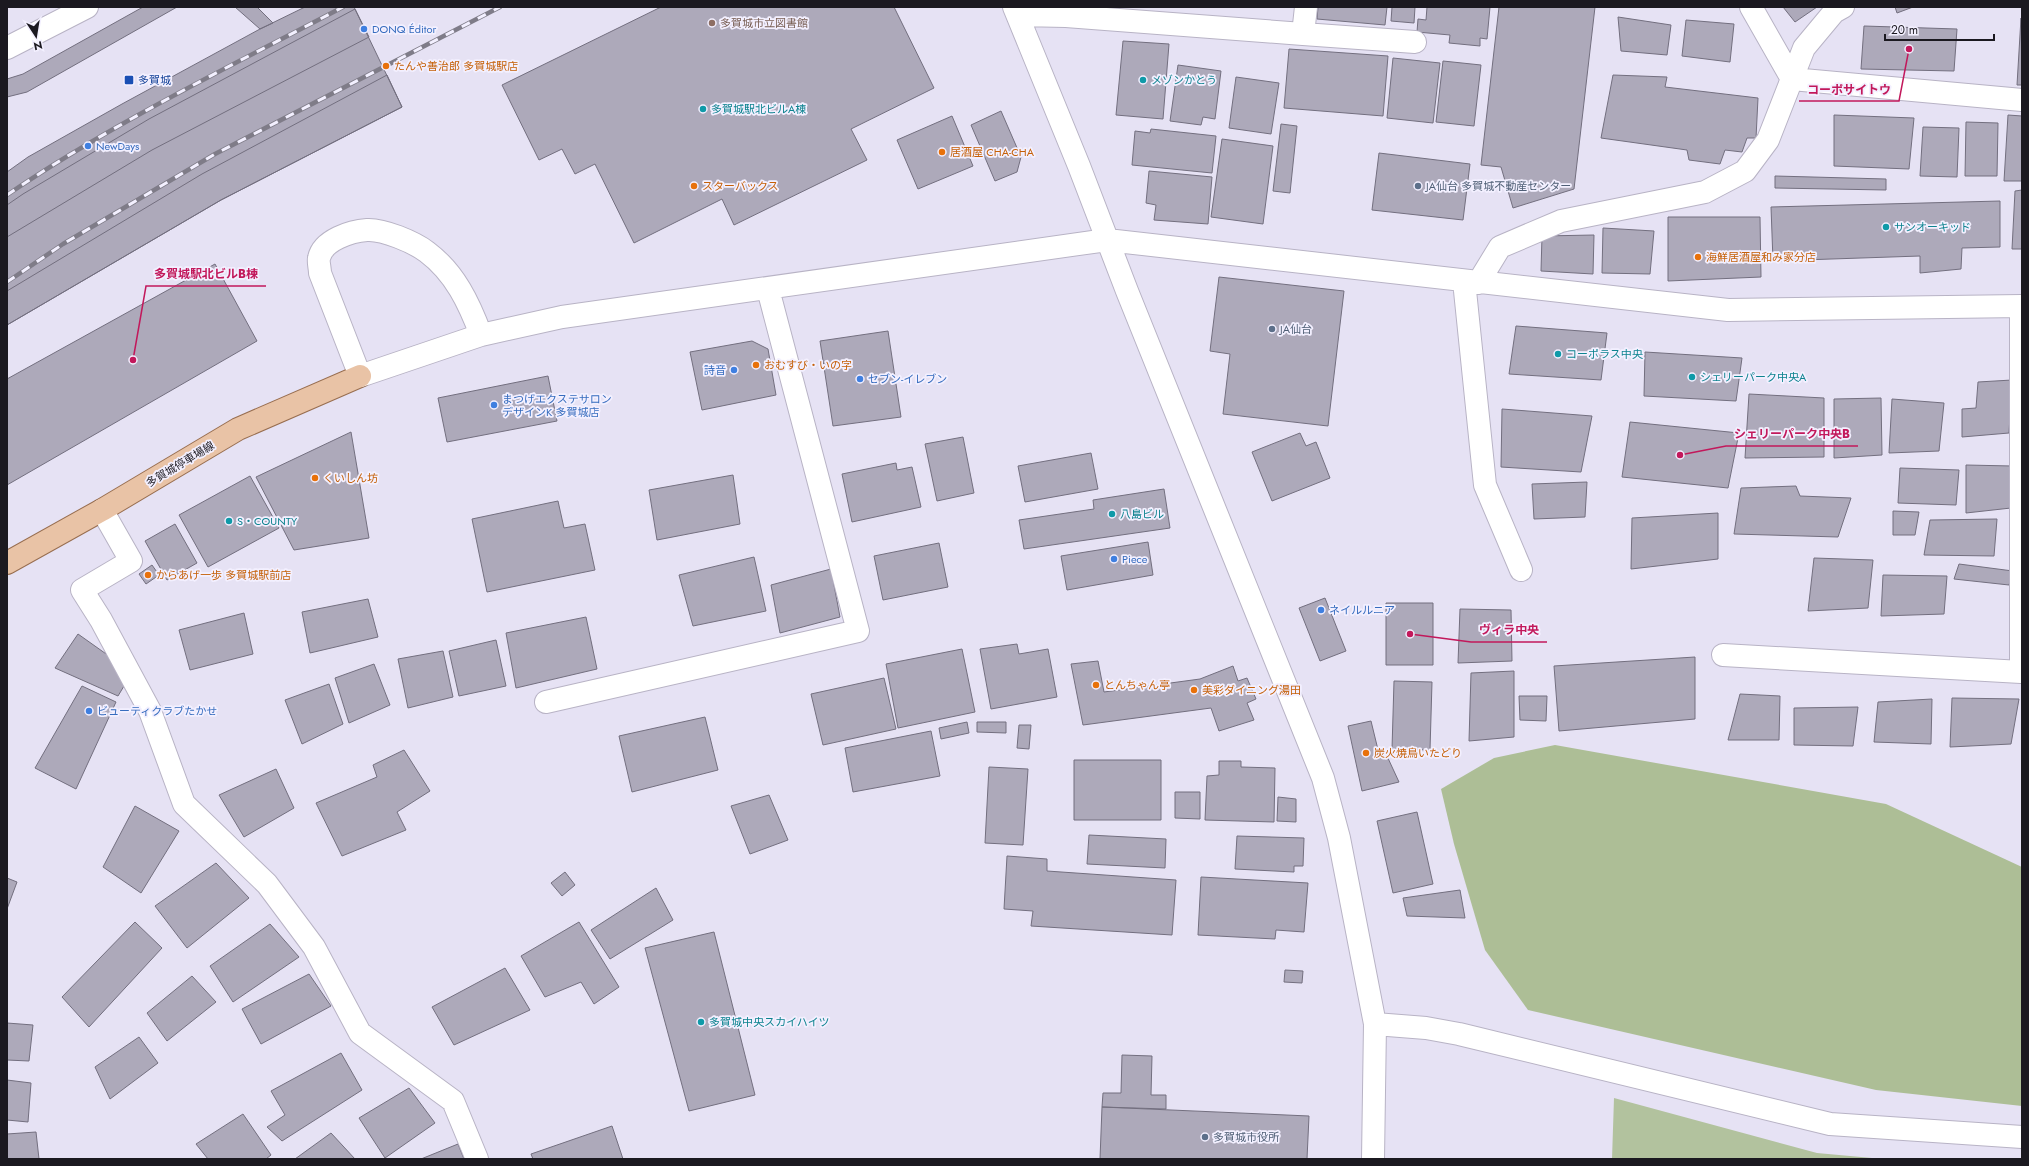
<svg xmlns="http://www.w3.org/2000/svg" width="2029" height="1166" viewBox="0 0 2029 1166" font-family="Jost,'Noto Sans JP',sans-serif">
  <rect width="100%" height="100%" fill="#e6e2f4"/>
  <path fill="#b2c29e" d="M1614,1098l203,55 66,6h-271z"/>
  <path fill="#adbe96" d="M1555,745l331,59 136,63v239l-146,-16 -348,-80 -43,-60 -31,-106 -13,-55 53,-31z"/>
  <path fill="#ada9ba" stroke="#736f7f" d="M143,7h34l-150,85 -20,5v-18l16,-5z
    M235,7h22l16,16 -13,6z
    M305,7h49l48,100 -181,93 -214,125v-153l21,-15 94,-53 138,-75z
    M661,7h233l40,81 -83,41 16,31 -133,65 -12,-26 -88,44 -39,-79 -20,10 -13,-25 -23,11 -37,-75z
    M1318,7h69l-2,18 -68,-6z
    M1392,7h23l-1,16 -23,-2z
    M1427,7h63l-3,32 -7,-1v8l-31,-3 1,-8 -33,-3 1,-13 8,1z
    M1499,7h96l-21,182 -61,19 -12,-41 -20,-2z
    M1783,7h34l-22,15z
    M1895,7h18l-16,6z
    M355,9l14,28 -217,113 -145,87v-32l16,-11 126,-75z
    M1618,17l53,8 -4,30 -46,-4z
    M2021,18l1,67h-5z
    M1686,20l48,4 -4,38 -48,-6z
    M1864,26l93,3 -3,42 -93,-2z
    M1123,41l46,3 -6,75 -47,-4z
    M1289,49l99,7 -5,60 -99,-8z
    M1393,58l47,5 -7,60 -46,-5z
    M1443,61l38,4 -7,61 -38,-4z
    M1178,65l43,6 -6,48 -12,-2 -2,8 -31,-4z
    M387,75l15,32 -181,93 -214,125v-34l195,-117z
    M1613,75l54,2 -2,10 93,11 -2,40h-9l-5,14 -17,-2 -5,14 -31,-4 -2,-10 -86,-12z
    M1236,77l43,6 -8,51 -42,-6z
    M1001,111l20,46 -4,15 -22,9 -24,-56z
    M1834,115l80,3 -5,51 -75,-3z
    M2008,115l14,1v65h-18z
    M952,116l21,50 -55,23 -21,-49z
    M1966,122l32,1 -1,53h-32z
    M1281,124l16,2 -7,67 -17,-2z
    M1923,127l36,1 -2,49 -37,-1z
    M1151,129l65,7 -4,37 -80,-8 3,-34 15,2z
    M1222,139l51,7 -10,78 -52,-7z
    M1379,153l91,11 -7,56 -91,-10z
    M1149,171l63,6 -4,47 -54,-4 2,-15 -10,-2z
    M1775,176l111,3v11l-111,-2z
    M2022,190v59h-10l3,-58z
    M2000,201v46l-38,1 -1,21 -41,4v-17l-147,5 -2,-54z
    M1668,217h92l1,60 -93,4z
    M1603,228l51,3 -4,43 -48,-1z
    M1594,235l-1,39 -52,-3 1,-35z
    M215,264l42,77 -250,144v-106z
    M1219,277l125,14 -16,135 -105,-12 7,-60 -20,-3z
    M1516,326l91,7 -6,47 -92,-6z
    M888,331l13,86 -68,9 -13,-85z
    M752,341l16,8 8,46 -74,15 -12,-58z
    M1645,352l97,6 -6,43 -92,-5z
    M548,376l9,45 -110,21 -9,-44z
    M2012,380l-3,53 -47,4v-28l14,-1 2,-26z
    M1749,394l75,4v59l-79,1z
    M1881,398l1,57 -48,3v-59z
    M1892,399l52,4 -5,48 -50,2z
    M1502,409l90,7 -11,56 -80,-5z
    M1630,422l109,11 -11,55 -106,-11z
    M351,432l18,106 -75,12 -38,-73z
    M1300,433l6,13 10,-4 14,36 -58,23 -20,-49z
    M963,437l11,56 -37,8 -12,-57z
    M1091,453l7,36 -73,13 -7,-36z
    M896,463l1,7 15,-3 9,40 -69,15 -10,-48z
    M1966,465l46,1 -1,42 -45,5z
    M1900,468l59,2 -3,35 -58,-2z
    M733,475l7,49 -83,16 -8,-50z
    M250,476l29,52 -71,39 -29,-52z
    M1587,482l-2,35 -51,2 -2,-35z
    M1796,486l4,10 51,2 -13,39 -104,-3 7,-46z
    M1164,489l6,39 -146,21 -5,-29 75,-11 -1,-9z
    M558,501l6,27 21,-4 10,46 -108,22 -15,-73z
    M1893,511l26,1 -4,23h-22z
    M1718,513v46l-87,10 1,-51z
    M1997,519l-3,37 -70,-1 6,-35z
    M175,524l22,39 -30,17 -22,-39z
    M1148,542l5,33 -86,15 -6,-34z
    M939,543l9,44 -65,13 -9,-44z
    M754,557l12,54 -73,15 -14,-51z
    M1814,558l59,2 -5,48 -60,3z
    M1959,564l54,7 -4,14 -55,-6z
    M152,565l7,10 -13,9 -7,-10z
    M831,569l9,48 -60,16 -9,-48z
    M1883,575l64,1 -3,38 -63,2z
    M1325,598l21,53 -26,10 -21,-53z
    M368,599l10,38 -68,16 -8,-41z
    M1386,603h47v62h-47z
    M1460,609l51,1 1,51 -54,2z
    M244,613l9,41 -63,16 -11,-40z
    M586,617l11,52 -81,19 -10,-55z
    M78,634l31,22 15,30 -6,10 -63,-28z
    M496,640l10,46 -47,10 -10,-45z
    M1017,644l2,10 29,-5 9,48 -66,12 -11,-60z
    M962,649l13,63 -77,16 -12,-64z
    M443,651l10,46 -45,11 -10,-49z
    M1695,657v62l-136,12 -5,-65z
    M1098,661l6,31 96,-13 33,-13 5,15 9,-3 9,21 -9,4 7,17 -35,11 -8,-23 -128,17 -12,-61z
    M374,664l16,41 -41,18 -14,-45z
    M1514,671v66l-45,4 2,-68z
    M884,678l12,51 -73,16 -12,-51z
    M1394,681l38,1 -2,68 -38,-1z
    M329,684l14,40 -41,20 -17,-44z
    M82,686l34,16 -40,87 -41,-21z
    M1740,694l40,2 -1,44h-51z
    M1519,696h28l-1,25 -26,-1z
    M1952,698l67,1 -8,45 -61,3z
    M1932,699l-1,45 -57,-2 4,-40z
    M1858,707l-5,39 -59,-1v-37z
    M705,717l13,53 -86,22 -13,-56z
    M1371,721l9,37 7,-2 12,26 -37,9 -14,-65z
    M967,722l2,11 -28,6 -2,-11z
    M977,722h29v11l-29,-1z
    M1019,725h12l-2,24 -12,-1z
    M931,731l9,45 -87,16 -8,-44z
    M404,750l26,41 -33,21 9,18 -64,26 -26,-53 61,-26 -4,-12z
    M1074,760h87v60h-87z
    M1219,761h22v6l34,1 -1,54 -69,-2 2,-44 12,-1z
    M989,767l39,2 -5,76 -38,-2z
    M276,769l18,39 -50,29 -25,-42z
    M1175,792h25v27l-25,-1z
    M769,795l19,45 -38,14 -19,-48z
    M1278,797l18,2v23l-19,-1z
    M135,806l44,25 -38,62 -38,-26z
    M1417,812l16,72 -40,9 -16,-72z
    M1089,835l77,4 -1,29 -78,-4z
    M1237,836l67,2 -1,28h-9v6l-59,-3z
    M1007,856l40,3v12l129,9 -4,55 -141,-9 2,-15 -29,-2z
    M216,863l33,35 -62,50 -32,-42z
    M565,872l10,13 -13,11 -11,-13z
    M1201,877l107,6 -4,49 -28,-2 -1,9 -77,-4z
    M7,878l10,4 -10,27z
    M656,888l17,32 -63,39 -19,-29z
    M1460,890l5,28 -58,-2 -4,-18z
    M135,922l27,26 -73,79 -27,-30z
    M579,922l40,65 -25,17 -13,-22 -36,15 -24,-41z
    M270,924l29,33 -66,45 -23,-36z
    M714,932l41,163 -66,16 -44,-163z
    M505,968l25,42 -76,35 -22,-38z
    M1285,970l18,1 -1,12 -18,-1z
    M309,974l22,32 -70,38 -19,-35z
    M192,976l24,26 -49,39 -20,-28z
    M7,1023l26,2 -4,36 -22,-1z
    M139,1037l19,26 -48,36 -15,-32z
    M341,1053l21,37 -80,51 -15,-14 18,-12 -14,-24z
    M1122,1055l30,1 -1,39h15v14l-64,-2 1,-14h18z
    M7,1080l24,3 -3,39 -21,-2z
    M409,1088l26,35 -50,35 -26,-40z
    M1102,1107l207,9 -2,43h-207z
    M243,1114l28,41 -5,4h-58l-12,-15z
    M612,1126l11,33h-90l-2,-5z
    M36,1132l3,27h-32v-25z
    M331,1133l24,26h-60z
    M458,1144l6,15h-43z"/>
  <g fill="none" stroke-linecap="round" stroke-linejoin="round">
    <defs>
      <path id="minor" d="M1014,7l65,159 48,125 196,487 16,60 36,186 -2,135
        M1751,7l41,72 230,21
        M1018,15l48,1 237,18 3,-27
        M1303,34l112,8
        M7,48l80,-41
        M1464,281l21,204 36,85
        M1478,283l22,-36 61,-26 144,-29 40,-21 23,-31 36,-92 30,-36 9,-5
        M481,335c-12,-32 -26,-62 -54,-83 -13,-10 -44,-23 -60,-22 -16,1 -44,10 -48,28 -1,4 1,10 1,15l40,103 121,-41 81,-18 545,-77 621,70 294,-4
        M102,510l29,51 -49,29 19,30 49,91 34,93 83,80 47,63 46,86 93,68 24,58
        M1723,655l298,17v-366
        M546,702l312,-71 -90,-342
        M1375,1024l51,4 33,6 371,90 192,13"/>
      <path id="major" d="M7,563l95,-53 136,-81 122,-53"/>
    </defs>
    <use href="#minor" stroke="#b8b3c5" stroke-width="24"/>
    <use href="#major" stroke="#986e50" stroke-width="24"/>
    <use href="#minor" stroke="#fff" stroke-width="22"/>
    <use href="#major" stroke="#e9c3a6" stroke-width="22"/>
    <defs>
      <path id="rail" d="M7,195c106,-72 222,-128 336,-188
        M7,282l56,-38 152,-90 285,-147"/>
    </defs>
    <use href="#rail" stroke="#7f7c88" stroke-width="4.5"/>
    <use href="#rail" stroke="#f3f0ff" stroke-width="3" stroke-dasharray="9" stroke-linecap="butt"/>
  </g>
  <circle fill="#8d6e63" stroke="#f3f0ff" stroke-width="1.5" cx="712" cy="23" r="4"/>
  <g fill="#3f7fe0" stroke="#f3f0ff" stroke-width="1.5">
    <circle cx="364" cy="29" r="4"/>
    <circle cx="88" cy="146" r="4"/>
    <circle cx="734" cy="370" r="4"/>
    <circle cx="860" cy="379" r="4"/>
    <circle cx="494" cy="405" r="4"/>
    <circle cx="1114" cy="559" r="4"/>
    <circle cx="1321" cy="610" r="4"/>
    <circle cx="89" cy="711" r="4"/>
  </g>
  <g fill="#e8710a" stroke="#f3f0ff" stroke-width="1.5">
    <circle cx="386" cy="66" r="4"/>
    <circle cx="942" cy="152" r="4"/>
    <circle cx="694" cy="186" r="4"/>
    <circle cx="1698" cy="257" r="4"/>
    <circle cx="756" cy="365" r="4"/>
    <circle cx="315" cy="478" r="4"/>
    <circle cx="148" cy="575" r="4"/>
    <circle cx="1096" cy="685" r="4"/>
    <circle cx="1194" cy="690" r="4"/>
    <circle cx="1366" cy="753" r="4"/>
  </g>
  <rect fill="#1a4fb4" stroke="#f3f0ff" stroke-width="1.5" x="124" y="75" width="10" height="10" rx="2"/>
  <g fill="#0f9aa8" stroke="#f3f0ff" stroke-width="1.5">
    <circle cx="1143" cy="80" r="4"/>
    <circle cx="703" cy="109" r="4"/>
    <circle cx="1886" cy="227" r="4"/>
    <circle cx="1558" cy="354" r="4"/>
    <circle cx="1692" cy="377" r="4"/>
    <circle cx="1112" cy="514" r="4"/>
    <circle cx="229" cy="521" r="4"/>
    <circle cx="701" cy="1022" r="4"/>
  </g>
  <g fill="#5c6f8a" stroke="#f3f0ff" stroke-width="1.5">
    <circle cx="1418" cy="186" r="4"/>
    <circle cx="1272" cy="329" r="4"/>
    <circle cx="1205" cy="1137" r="4"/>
  </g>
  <g text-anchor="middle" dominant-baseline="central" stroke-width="3.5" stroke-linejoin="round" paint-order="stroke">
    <g font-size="11" fill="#785e54" stroke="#f3f0ff" text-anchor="start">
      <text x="720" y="23">多賀城市立図書館</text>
    </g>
    <g font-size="11" fill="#366cbe" stroke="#f3f0ff" text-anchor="start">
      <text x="372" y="29">DONQ Éditor</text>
      <text x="96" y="146">NewDays</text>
      <text x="726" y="370" text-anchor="end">詩音</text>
      <text x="868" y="379">セブン-イレブン</text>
      <text x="502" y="399">まつげエクステサロン<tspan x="502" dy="13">デザインK 多賀城店</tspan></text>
      <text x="1122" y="559">Piece</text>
      <text x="1329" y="610">ネイルルニア</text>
      <text x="97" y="711">ビューティクラブたかせ</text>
    </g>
    <g font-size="11" fill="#c56008" stroke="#f3f0ff" text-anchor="start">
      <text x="394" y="66">たんや善治郎 多賀城駅店</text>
      <text x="950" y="152">居酒屋 CHA-CHA</text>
      <text x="702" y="186">スターバックス</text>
      <text x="1706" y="257">海鮮居酒屋和み家分店</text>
      <text x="764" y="365">おむすび・いの字</text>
      <text x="323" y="478">くいしん坊</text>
      <text x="156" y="575">からあげ一歩 多賀城駅前店</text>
      <text x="1104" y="685">とんちゃん亭</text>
      <text x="1202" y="690">美彩ダイニング湯田</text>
      <text x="1374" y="753">炭火焼鳥いたどり</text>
    </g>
    <g font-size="11" fill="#164399" stroke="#f3f0ff" text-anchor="start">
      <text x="138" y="80">多賀城</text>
    </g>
    <g font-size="11" fill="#0d838f" stroke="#f3f0ff" text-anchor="start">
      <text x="1151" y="80">メゾンかとう</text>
      <text x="711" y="109">多賀城駅北ビルA棟</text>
      <text x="1894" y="227">サンオーキッド</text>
      <text x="1566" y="354">コーポラス中央</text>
      <text x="1700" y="377">シェリーパーク中央A</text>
      <text x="1120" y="514">八島ビル</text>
      <text x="237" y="521">S・COUNTY</text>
      <text x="709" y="1022">多賀城中央スカイハイツ</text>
    </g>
    <g font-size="11" fill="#4e5e75" stroke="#f3f0ff" text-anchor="start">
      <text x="1426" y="186">JA仙台 多賀城不動産センター</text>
      <text x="1280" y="329">JA仙台</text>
      <text x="1213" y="1137">多賀城市役所</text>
    </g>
    <g font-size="11" fill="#1b1920" stroke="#f3f0ff">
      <text transform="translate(180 464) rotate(-31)">多賀城停車場線</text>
    </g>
  </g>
  <path fill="none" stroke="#c2185b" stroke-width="1.5" d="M1909 49L1899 101H1799M133 360L146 286H266M1680 455L1726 446H1858M1410 634L1471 642H1547"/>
  <g fill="#c2185b" stroke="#f3f0ff" stroke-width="1.5">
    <circle cx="1909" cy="49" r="4"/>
    <circle cx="133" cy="360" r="4"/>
    <circle cx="1680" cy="455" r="4"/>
    <circle cx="1410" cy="634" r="4"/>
  </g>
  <g font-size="12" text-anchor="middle" font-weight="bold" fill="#c2185b" stroke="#f3f0ff" stroke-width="3.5" stroke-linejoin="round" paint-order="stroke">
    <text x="1849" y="94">コーポサイトウ</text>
    <text x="206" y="278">多賀城駅北ビルB棟</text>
    <text x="1792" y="438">シェリーパーク中央B</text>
    <text x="1509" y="634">ヴィラ中央</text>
  </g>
  <rect width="2029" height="1166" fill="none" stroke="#1b1920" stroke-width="16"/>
  <g transform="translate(36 36) rotate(168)" stroke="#f3f0ff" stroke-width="3" paint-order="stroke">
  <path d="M0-3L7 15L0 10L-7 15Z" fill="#1b1920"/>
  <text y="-6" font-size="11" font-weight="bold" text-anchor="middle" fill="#1b1920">N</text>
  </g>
  <path d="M1885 34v6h109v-6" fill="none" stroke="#1b1920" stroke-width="2"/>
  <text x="1891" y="34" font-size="12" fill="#1b1920" stroke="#f3f0ff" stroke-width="3" paint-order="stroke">20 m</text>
</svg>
